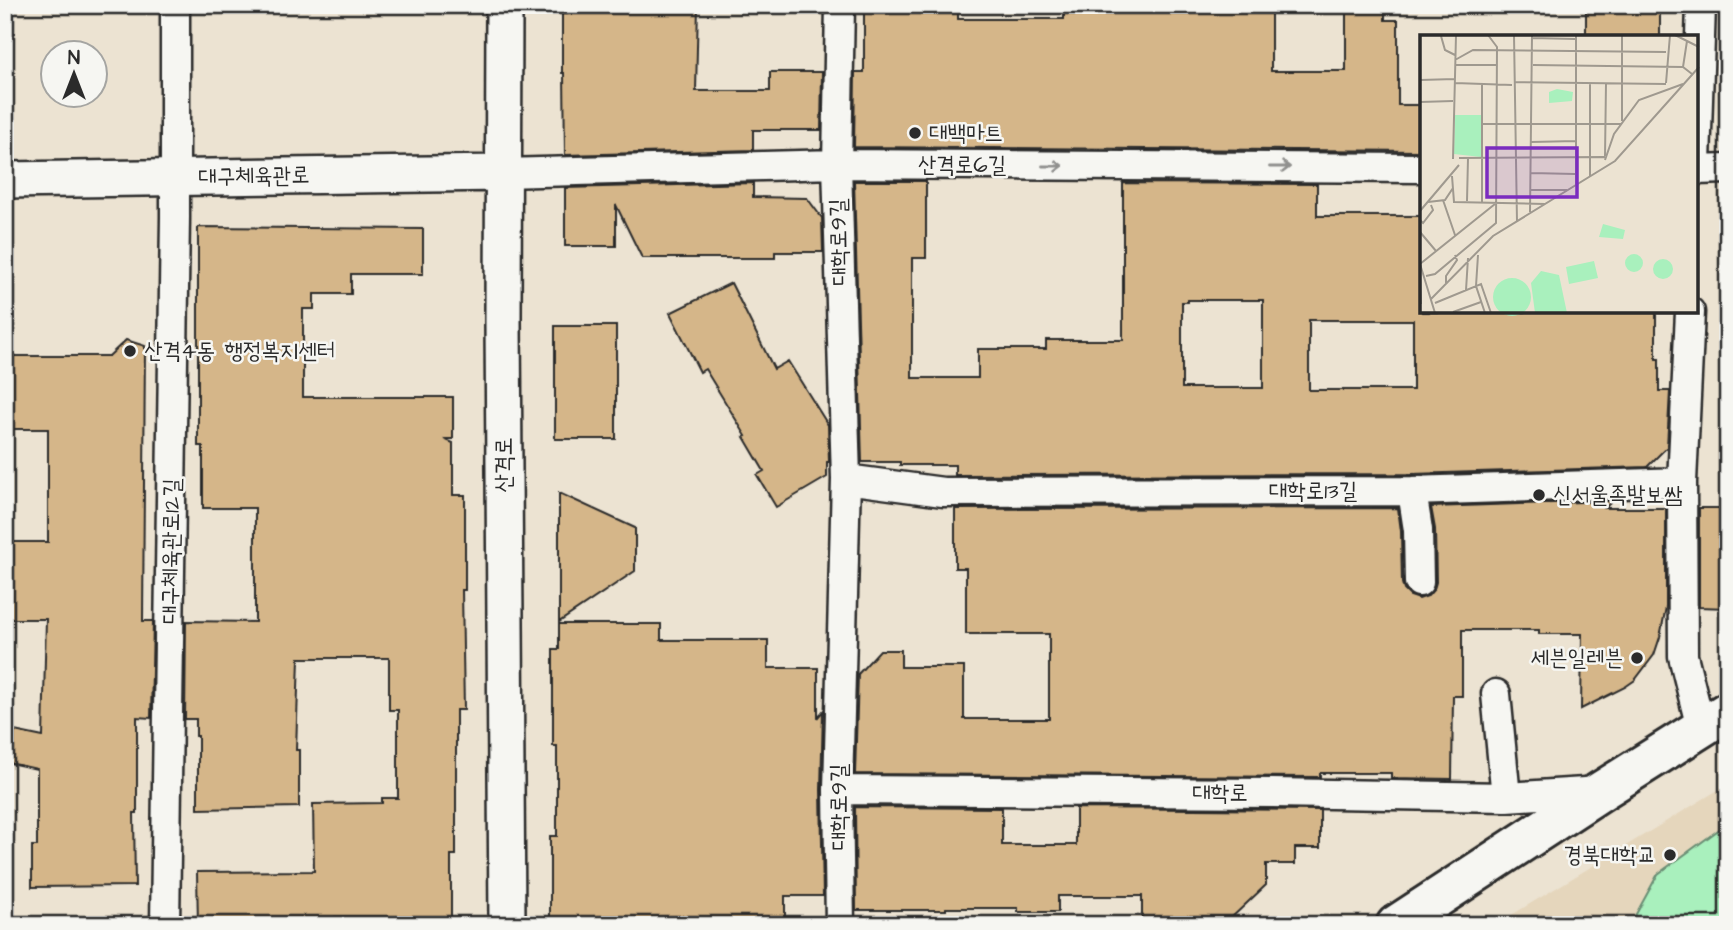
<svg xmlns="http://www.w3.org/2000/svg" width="1733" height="930" viewBox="0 0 1733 930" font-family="'Architects Daughter','Poor Story',sans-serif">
  <rect width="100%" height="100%" fill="#ece3d2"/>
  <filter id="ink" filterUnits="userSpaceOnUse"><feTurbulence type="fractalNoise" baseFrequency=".0143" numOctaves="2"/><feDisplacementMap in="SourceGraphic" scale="14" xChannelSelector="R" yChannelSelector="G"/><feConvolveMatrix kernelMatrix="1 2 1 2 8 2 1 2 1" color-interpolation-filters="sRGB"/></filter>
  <g filter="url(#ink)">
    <path fill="#e5d6bc" d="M1728,784v141h-233z"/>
    <path fill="#a9f0bd" stroke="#6a8e74" stroke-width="2" d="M1728,823v102h-98l28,-51z"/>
    <path fill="#d5b689" stroke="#2b2b2b" stroke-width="2" fill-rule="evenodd" d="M567,5h131l-2,86h74v-19h52l-1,58h-68v20l-188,5 -1,-82h-2v-59h5z
      M864,5h94v14h106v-13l207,-1v66h75v-66h39v15h13v85h24v46l-568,-4 1,-75h9z
      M1586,5h74v32h-74z
      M854,181h72v77h-14v120h66v-29h68v-9h77v-157l194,1v32h105v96h234v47h3v32h11l-3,56 -20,20 -235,7 -457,1v-10h-55v-3h-38zM1188,300h75v88h-81v-86h6zM1309,320h104v70h-104z
      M753,183v14l54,1 15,20 1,34h-48v6h-133l-26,-53v41h-51v-58z
      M198,227l225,2v45h-72v20h-37v15h-11v88h150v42h-9l9,4v52h12v95h-3l2,120h-8v145h-5v70h-59v-8h-57v8h-137l-1,-53 117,-1 -1,-67 69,-1v-5h16v-88h-9v-52h-90l-3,92h3v57l-101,2v-73h-2v-17h-11l1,-98 69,1v-114h-52v-62h-5z
      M731,283l43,86 14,-8 40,64 1,37h-2v15l-51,30 -19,-32 7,-4 -20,-34 2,-1 -41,-67 -5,3 -30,-59z
      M555,326h61v113h-61z
      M126,340l19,6 -2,275h10l-2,97 -14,-1v96h-3l1,73 -103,1v-41h5v-77l-32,-7v-33l38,8 3,-118h-41v-77h43v-113h-43v-73h104z
      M559,493l76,35v43l-76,51z
      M1612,501l-7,7h61v99l-6,30 -6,18 -19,25 -10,7 -44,22 1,-75h-43v-4h-77v66h-9l-1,83 -61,-1v-5h-71v4l-465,-3 3,-100 22,-24h21v17h63v52h85v-85h-83v-66h-11v-59l443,-1 3,23 1,52 2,7 6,6 9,3 9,-3 6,-7 2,-7 -1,-53 -4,-22z
      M1699,508h29v100l-29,-1z
      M559,624h102v16h107v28h50v49l5,-6 -2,79 2,106h-38v29h-235v-89h7v-90h-4v-97h6z
      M855,807l147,1v37h74v-37l244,2v38h-25v16h-29v21l-37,35 -36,3v2h-51v-29h-84v16h-40v-4h-72v2h-90z"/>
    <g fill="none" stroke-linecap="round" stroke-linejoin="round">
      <defs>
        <path id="minor" d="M1696,163l5,-158
          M1696,170l32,-1
          M503,173l334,-9 585,4
          M1690,312l-8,170 1,174 18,72
          M846,479l97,13 469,-1 270,-9
          M1412,491l6,39 1,52
          M1496,694l10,103
          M838,790l435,3 233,4 95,-6
          M165,925l10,-708v-212
          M840,925l-2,-135 8,-311 -9,-315 3,-159"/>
        <path id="tertiary" d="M504,5l-1,315 4,605
          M5,180l498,-7"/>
        <path id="secondary" d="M1396,925l205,-134 127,-80"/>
      </defs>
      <use href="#minor" stroke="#2b2b2b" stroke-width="33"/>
      <use href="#tertiary" stroke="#2b2b2b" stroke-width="40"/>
      <use href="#secondary" stroke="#2b2b2b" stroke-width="44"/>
      <use href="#minor" stroke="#f6f6f2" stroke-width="28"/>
      <use href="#tertiary" stroke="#f6f6f2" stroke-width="35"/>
      <use href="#secondary" stroke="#f6f6f2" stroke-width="38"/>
    </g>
    <defs><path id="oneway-shaft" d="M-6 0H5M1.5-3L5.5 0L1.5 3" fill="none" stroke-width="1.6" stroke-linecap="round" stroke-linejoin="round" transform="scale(1.75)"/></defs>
    <g stroke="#90908e">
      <use href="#oneway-shaft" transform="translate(1053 166)"/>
      <use href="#oneway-shaft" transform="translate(1280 167)"/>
    </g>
  </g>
  <g fill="#2b2b2b" stroke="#f6f6f2" stroke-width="2.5">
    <circle cx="915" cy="133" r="7"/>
    <circle cx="130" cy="351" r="7"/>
    <circle cx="1539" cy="495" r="7"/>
    <circle cx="1637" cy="658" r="7"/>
    <circle cx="1670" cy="855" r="7"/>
  </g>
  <g text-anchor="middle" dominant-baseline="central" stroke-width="5" stroke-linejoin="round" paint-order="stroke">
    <g font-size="23" fill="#2b2b2b" stroke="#f6f6f2" text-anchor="start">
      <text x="929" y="133">대백마트</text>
      <text x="144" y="351">산격4동 행정복지센터</text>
      <text x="1553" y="495">신서울족발보쌈</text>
      <text x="1623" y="658" text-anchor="end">세븐일레븐</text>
      <text x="1656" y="855" text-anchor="end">경북대학교</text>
    </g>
    <g font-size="23" fill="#2b2b2b" stroke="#f6f6f2">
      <text x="962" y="165">산격로6길</text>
      <text transform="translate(254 176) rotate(-1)">대구체육관로</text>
      <text transform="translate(839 242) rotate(-91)">대학로9길</text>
      <text transform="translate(504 465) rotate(-90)">산격로</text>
      <text x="1313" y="491">대학로13길</text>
      <text transform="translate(171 551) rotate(-89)">대구체육관로12길</text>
      <text x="1220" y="793">대학로</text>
      <text transform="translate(839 807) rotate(-90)">대학로9길</text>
    </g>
  </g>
  <g transform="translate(1420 35)">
    <rect width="278" height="278" fill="#ece3d2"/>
    <path d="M137,54l16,3 -1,9 -23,2v-11zM35,80h26v42l-27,-3zM183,189l22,6 -2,9 -24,-2zM205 228a9 9 0 1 1 18 0a9 9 0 1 1-18 0ZM233 234a10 10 0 1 1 20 0a10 10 0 1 1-20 0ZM174,226l4,17 -29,6 -3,-17zM121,236l18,4 8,38h-32l-4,-30zM73 262a19 19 0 1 1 38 0a19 19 0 1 1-38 0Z" fill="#a9f0bd"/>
    <path fill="none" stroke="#9f998f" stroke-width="2" d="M5,0h24M94,0l3,187M255,0l24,12M21,1l4,14 10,5M112,3l43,1M35,25l18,-10 193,2M35,30h42M113,30l150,2 9,7M263,32l4,-26M0,45l35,-1M94,47l152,2M35,48l57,2M246,48l4,-48M0,67l33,-1M202,86v-86M62,89h139M111,107l45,-1M185,121l1,-73M39,123l146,-1M33,124l3,-124M185,125l9,-26 25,-34 44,-16M111,138l44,1M32,141l2,26 91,2M170,141v-93M156,151v-151M111,155h36M23,165l12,35M47,166l1,-43M8,167l17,-2 8,-12M62,168v-118M0,176l39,-46M110,177l2,-177M0,185l3,3 10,-13 -2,-5M0,197l16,19M58,220l-2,31 9,27M0,229l75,-60M0,229l15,49M0,241l1,28M6,241l9,-2 61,-51 1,-176 -9,-12M26,248v-7l11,-16 -2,-5M46,255l2,-32M11,264l62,-63 122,-75 84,-94M15,268l46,-19 10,29M33,277l28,-10"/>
    <path fill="#7b2cbf" fill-opacity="0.15" stroke="#7b2cbf" stroke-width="3.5" d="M67,113h90v49h-90z"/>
    <rect width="278" height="278" fill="none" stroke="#2b2b2b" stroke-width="3.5"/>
  </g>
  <rect width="1733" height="930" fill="none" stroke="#f6f6f2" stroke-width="28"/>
  <rect x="14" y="14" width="1705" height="902" fill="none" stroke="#2b2b2b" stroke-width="2.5" filter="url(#ink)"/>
  <g transform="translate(74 74)"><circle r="33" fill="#f6f6f2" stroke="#a5a5a2" stroke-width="2"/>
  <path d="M0-5L12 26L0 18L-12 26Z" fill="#2b2b2b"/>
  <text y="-10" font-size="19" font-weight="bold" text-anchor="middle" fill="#2b2b2b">N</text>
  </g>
</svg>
